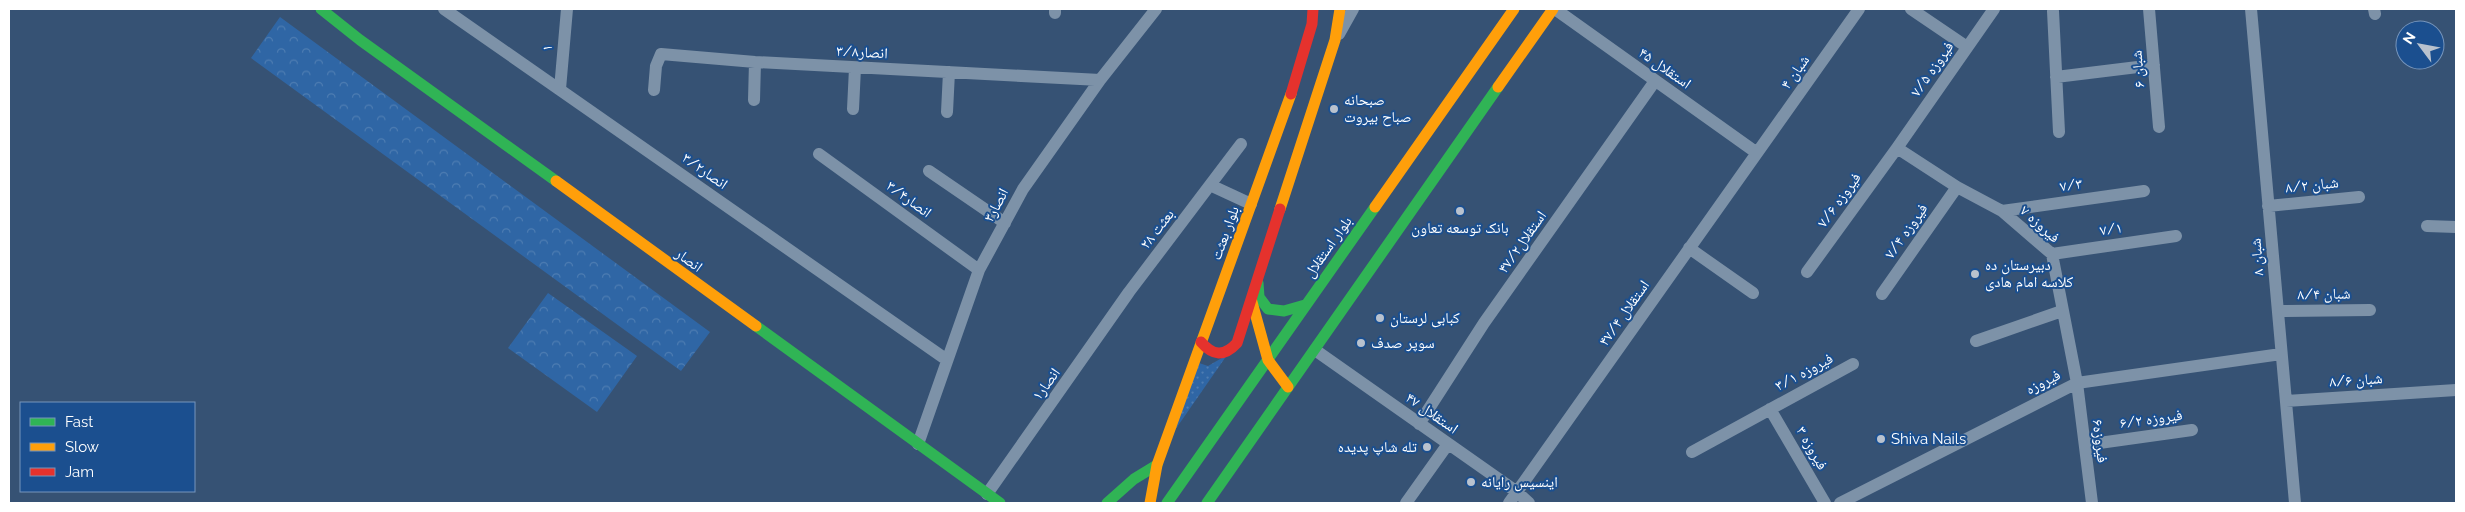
<svg xmlns="http://www.w3.org/2000/svg" width="2465" height="512" viewBox="0 0 2465 512" font-family="Raleway,'Noto Naskh Arabic',sans-serif">
  <defs>
    <pattern id="grass-dots" width="8" height="8" patternUnits="userSpaceOnUse" patternTransform="scale(1.25)"><rect width="8" height="8" fill="#2f66a5"/><path d="M2 2h.1M6 6h.1" fill="none" stroke="#4e7db2" stroke-width="1.8" stroke-linecap="round"/></pattern>
    <pattern id="forest-crowns" width="20" height="18" patternUnits="userSpaceOnUse" patternTransform="scale(1.25)"><rect width="20" height="18" fill="#2f66a5"/><path d="M2 6a3 3 0 1 1 6 0M12 15a3 3 0 1 1 6 0" fill="none" stroke="#4e7db2"/></pattern>
  </defs>
  <rect width="100%" height="100%" fill="#365274"/>
  <path fill="url(#grass-dots)" d="M1227,355l-61,88 27,-82 15,5z"/>
  <path fill="url(#forest-crowns)" d="M280,17l430,315 -29,39 -430,-313z
    M548,293l89,63 -40,56 -89,-64z"/>
  <g fill="none" stroke-linecap="round" stroke-linejoin="round">
    <path stroke="#7d92a8" stroke-width="12" d="M444,9l503,351
      M1555,9l202,144
      M1911,9l56,38
      M2149,9l10,118
      M2251,9l44,494
      M2374,9l1,5
      M2053,11l6,121
      M1055,13v-4
      M1339,34l14,-25
      M2056,77l98,-12
      M560,89l7,-80
      M654,90l2,-24 5,-12 94,8 345,18
      M754,100l1,-38
      M853,109l2,-41
      M947,112l2,-40
      M1897,148l60,39 45,24 50,43 25,129 15,120
      M819,154l160,116
      M929,171l76,52
      M1210,185l41,19
      M2268,206l91,-9
      M2002,211l142,-20
      M2427,226l29,1
      M1689,248l64,45
      M2052,254l124,-18
      M1807,272l90,-124 97,-139
      M1882,294l75,-107
      M2278,311l92,-1
      M1976,341l86,-30
      M1315,350l202,142 12,11
      M2286,401l170,-11
      M1770,409l55,94
      M1419,424l65,-101 171,-242
      M918,444l61,-174 44,-81 77,-109 56,-71
      M2085,445l107,-15
      M1692,452l161,-88
      M987,494l142,-202 112,-148
      M1406,503l42,-59
      M1509,503l350,-494
      M1840,503l237,-120 204,-29"/>
    <path stroke="#30b455" stroke-width="11" d="M321,9l39,31 196,141
      M1258,283l1,14 9,12 16,2 21,-6
      M756,326l244,177
      M1107,503l27,-24 23,-14
      M1167,503l208,-296
      M1207,503l291,-416"/>
    <path stroke="#ff9f0a" stroke-width="11" d="M1498,87l55,-78
      M556,181l200,145
      M1375,207l139,-198
      M1280,209l55,-169 5,-31
      M1252,302l16,58 20,27
      M1150,503l7,-38 134,-371"/>
    <path stroke="#e5322d" stroke-width="11" d="M1291,94l21,-70 1,-15
      M1201,342c12,14 23,15 36,1l43,-134"/>
  </g>
  <g fill="#b9c2ce" stroke="#1b4f8f" stroke-width="2">
    <circle cx="1334" cy="109" r="5"/>
    <circle cx="1460" cy="211" r="5"/>
    <circle cx="1975" cy="274" r="5"/>
    <circle cx="1380" cy="318" r="5"/>
    <circle cx="1361" cy="343" r="5"/>
    <circle cx="1881" cy="439" r="5"/>
    <circle cx="1427" cy="447" r="5"/>
    <circle cx="1471" cy="482" r="5"/>
  </g>
  <g text-anchor="middle" dominant-baseline="central" stroke-width="4" stroke-linejoin="round" paint-order="stroke">
    <g font-size="15" fill="#fff" stroke="#1b4f8f">
      <text transform="translate(547 48) rotate(-85)">۱</text>
      <text transform="translate(862 52) rotate(3)">انصار۳/۸</text>
      <text transform="translate(1665 68) rotate(35)">۴۵ استقلال</text>
      <text transform="translate(1932 69) rotate(-55)">۷/۵ فیروزه</text>
      <text transform="translate(2138 69) rotate(-95)">۶ شبان</text>
      <text transform="translate(1795 72) rotate(-55)">۴ شبان</text>
      <text transform="translate(705 171) rotate(35)">انصار۳/۲</text>
      <text transform="translate(2071 185) rotate(-8)">۷/۳</text>
      <text transform="translate(2312 185) rotate(-6)">۸/۲ شبان</text>
      <text transform="translate(909 199) rotate(36)">انصار۳/۴</text>
      <text transform="translate(1839 200) rotate(-54)">۷/۶ فیروزه</text>
      <text transform="translate(996 205) rotate(-62)">انصار۳</text>
      <text transform="translate(2040 224) rotate(42)">۷ فیروزه</text>
      <text transform="translate(1157 229) rotate(-53)">بعثت ۲۸</text>
      <text transform="translate(2111 229) rotate(-8)">۷/۱</text>
      <text transform="translate(1906 231) rotate(-55)">۷/۴ فیروزه</text>
      <text transform="translate(1225 233) rotate(-70)">بلوار بعثت</text>
      <text transform="translate(1522 242) rotate(-55)">استقلال۴۷/۲</text>
      <text transform="translate(1328 247) rotate(-55)">بلوار استقلال</text>
      <text transform="translate(2257 257) rotate(-95)">۸ شبان</text>
      <text transform="translate(689 260) rotate(36)">انصار</text>
      <text transform="translate(2324 294) rotate(-1)">۸/۴ شبان</text>
      <text transform="translate(1624 313) rotate(-55)">۴۷/۴ استقلال</text>
      <text transform="translate(1804 372) rotate(-28)">۳/۱ فیروزه</text>
      <text transform="translate(2356 380) rotate(-4)">۸/۶ شبان</text>
      <text transform="translate(2043 382) rotate(-27)">فیروزه</text>
      <text transform="translate(1046 384) rotate(-54)">انصار۱</text>
      <text transform="translate(1432 413) rotate(35)">۴۷ استقلال</text>
      <text transform="translate(2151 419) rotate(-8)">۶/۲ فیروزه</text>
      <text transform="translate(2100 441) rotate(83)">فیروزه۶</text>
      <text transform="translate(1812 448) rotate(60)">۳ فیروزه</text>
    </g>
    <g font-size="15" fill="#fff" stroke="#1b4f8f" text-anchor="start">
      <text x="1344" y="100">صبحانه<tspan x="1344" dy="17">صباح بیروت</tspan></text>
      <text x="1460" y="228" text-anchor="middle">بانک توسعه تعاون</text>
      <text x="1985" y="265">دبیرستان ده<tspan x="1985" dy="17">کلاسه امام هادی</tspan></text>
      <text x="1390" y="318">کبابی لرستان</text>
      <text x="1371" y="343">سوپر صدف</text>
      <text x="1891" y="439">Shiva Nails</text>
      <text x="1417" y="447" text-anchor="end">تله شاپ پدیده</text>
      <text x="1481" y="482">اینسیس رایانه</text>
    </g>
  </g>
  <rect width="2465" height="512" fill="none" stroke="#ffffff" stroke-width="20"/>
  <rect x="20" y="402" width="175" height="90" fill="#1b4f8f" stroke="#7695bc"/>
  <rect x="30" y="418" width="25" height="8" fill="#30b455" stroke="#7695bc"/>
  <text x="65" y="427" font-size="15" fill="#ffffff">Fast</text>
  <rect x="30" y="443" width="25" height="8" fill="#ff9f0a" stroke="#7695bc"/>
  <text x="65" y="452" font-size="15" fill="#ffffff">Slow</text>
  <rect x="30" y="468" width="25" height="8" fill="#e5322d" stroke="#7695bc"/>
  <text x="65" y="477" font-size="15" fill="#ffffff">Jam</text>
  <g transform="translate(2420 45) rotate(302)"><circle r="24" fill="#1b4f8f" stroke="#7695bc"/>
  <path d="M0-4L9 19L0 12L-9 19Z" fill="#b9c2ce"/>
  <text y="-8" font-size="14" font-weight="bold" text-anchor="middle" fill="#ffffff">N</text>
  </g>
</svg>
